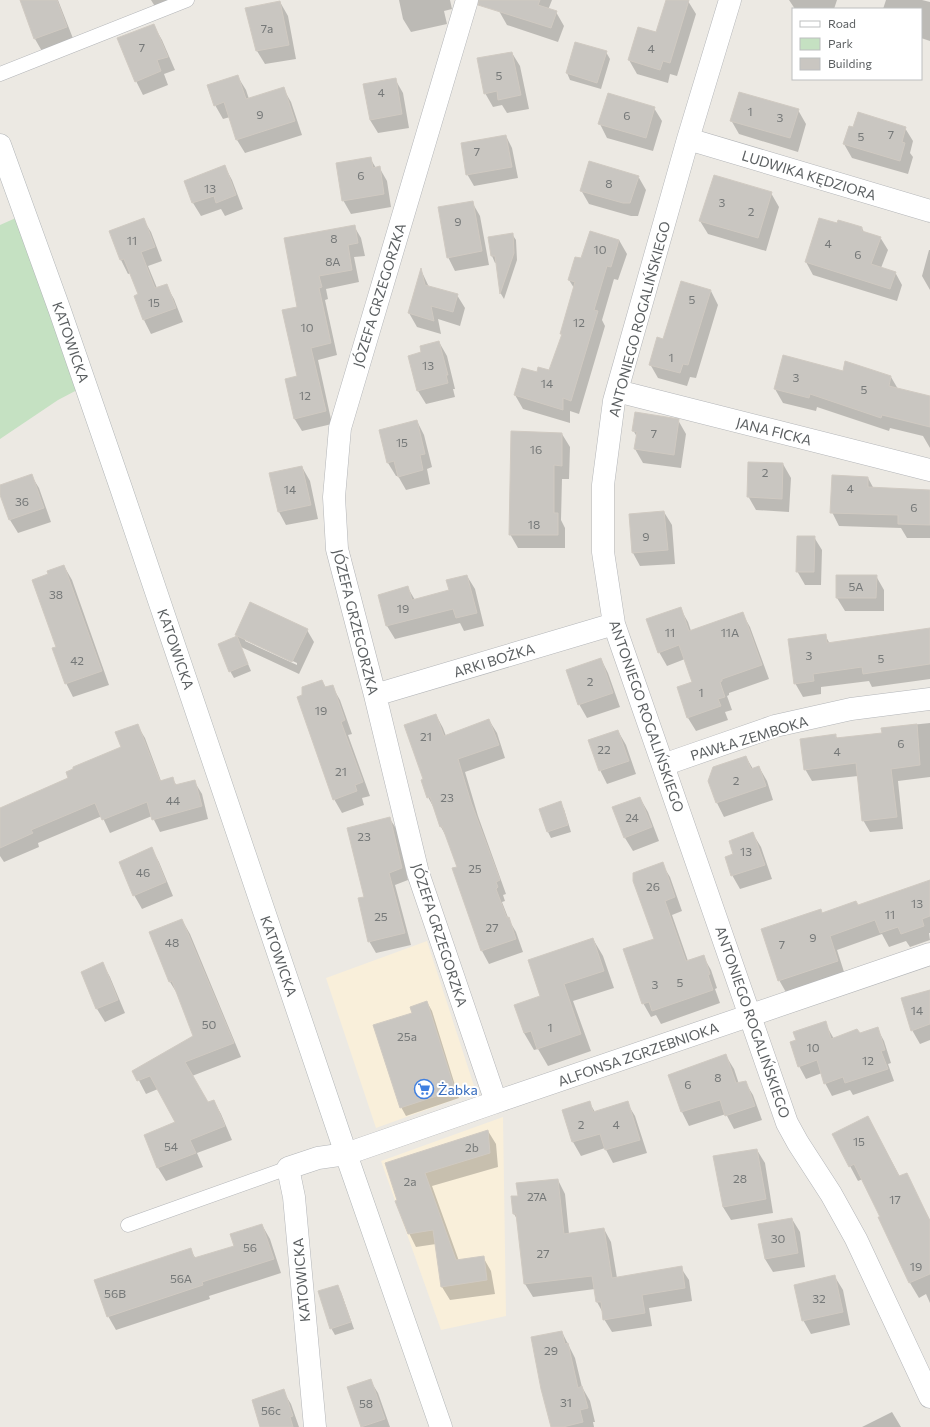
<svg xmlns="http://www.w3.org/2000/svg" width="930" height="1427" viewBox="0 0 930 1427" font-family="Commissioner,sans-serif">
  <rect width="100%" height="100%" fill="#ece9e3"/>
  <path fill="#f9efda" d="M427,941l49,151 -100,36 -50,-150z
    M503,1117l3,199 -65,14 -60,-169z"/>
  <path fill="#c5e1c2" d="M18,217l61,172 -21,11 -58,39v-214z"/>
  <path fill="#0003" fill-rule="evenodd" d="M30,0h28l16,41 -31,12 -8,-14 -13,-36z
    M151,0h29l-24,8z
    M399,0h51l2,9 -8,2 3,13 -36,8 -8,-13z
    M503,0h49l-4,10 8,2 8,14 -6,16 -51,-17 -8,-14z
    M667,0l21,1 8,13 -19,62 -7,-2 -2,9 -31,-9 -8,-14 28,-27z
    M789,0h48l-3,9h-39z
    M886,0h36l8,2v39l-9,-3v-29h-38z
    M280,2l8,14 8,43 -31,5 -8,-13z
    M154,26l8,14 13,30 -11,4 4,11 -25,10 -7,-14z
    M606,52l4,7 -9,30 -31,-9 -3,-7z
    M512,53l8,13 9,43 -22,4 -5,-8 -9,2 -8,-14z
    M238,77l8,13 3,9 34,-11 8,14 11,33 -57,18 -8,-13 -7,-23 -7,2 -8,-14z
    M395,79l8,14 6,35 -31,5 -8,-13z
    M654,108l8,13 -9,30 -46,-13 -7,-14z
    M798,110l8,14 -8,28 -59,-18 -8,-14z
    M905,128l8,13 -3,12 3,4 -5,17 -56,-16 -8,-14z
    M506,136l6,12 6,30 -44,8 -7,-12z
    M370,158l6,10 3,-1 8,14 4,26 -40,7 -8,-14z
    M225,167l7,13 11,29 -18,7 -4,-7 -20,7 -8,-13 -8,-21z
    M638,176l8,14 -8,26h-7l-42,-12 -8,-14z
    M771,193l8,14 -13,44 -58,-17 -8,-13z
    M472,202l8,14 9,49 -34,6 -7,-14z
    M143,219l8,13 11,29 -14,5 9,22 9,-3 8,14 9,23 -32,12 -7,-14 -9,-24 4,-1 -8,-22 -3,1 -7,-14 -11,-29z
    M838,224l24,4 2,4 16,5 8,13 -7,18 14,4 7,13 -5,16 -84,-26 -7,-13z
    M354,226l7,12 4,18 -11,1 5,25 -33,7 2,10 -3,1 12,55 -19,5 14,64 -30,7 -8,-13 4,-41v-69l-13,-69z
    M512,234l4,6 1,20 -13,39 -3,-5 -4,-32 -2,1 -3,-7 -3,-18z
    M619,240l8,14 -9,26 -4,-1 -12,41 3,6 -26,88 -9,-3v12l-47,-14 -8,-14 23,-22 11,-1 13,-36 -1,-3 13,-45 -5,-8 13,-20z
    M929,250h1v40l-8,-14z
    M421,270l8,17 28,8 8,13 -5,18 -22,-7 3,15 -24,-7 -8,-14z
    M711,291l7,14 -22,73 -6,-1 -3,9 -29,-8 -8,-14 14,-24z
    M439,342l8,14 8,33h-2l2,8 -29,7 -8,-13 5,-38z
    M844,372l47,5 7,12 32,8v51l-7,-12 -33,-8 -1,3 -72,-24 -1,4 -33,-8 -8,-14z
    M678,420l8,14 -5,34 -38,-5 -8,-14 2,-12 -4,-7z
    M417,421l7,14 8,32 -5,2 3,15 -24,6 -8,-14h-2l-8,-13z
    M562,434l8,13 -1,32h-7l-1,41 4,8v20h-47l-8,-14z
    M783,464l8,14 -2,34 -33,-2 -8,-14z
    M302,467l8,14 8,38 -32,6 -7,-13z
    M31,475l8,13 12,34 -33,11 -8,-13 -10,-28v-6z
    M868,478l6,11 56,2v47h-23l-6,-10 -62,-2 -7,-14z
    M664,512l8,13 3,39 -35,2 -7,-13z
    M814,537l8,13 -1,35h-16l-8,-14z
    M64,566l8,14 37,105 -36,12 -7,-14 -9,-35 -8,-74z
    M467,576l8,13 9,37 -20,5 -4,-8 -65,16 -8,-13 21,-38 7,12 35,-9z
    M876,576l8,14v21h-39l-8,-13z
    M680,608l8,14 3,9 51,-18 8,14 19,52 -40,14v2l-2,1 5,14 -7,2 3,8 -32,11 -8,-13 -10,-30 15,-6 -8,-23 -18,7 -8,-14z
    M930,629v50l-58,8 -3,-6 -48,6v7l-18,3 -8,-14 30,-48 5,9z
    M307,630l7,12 -15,32 -58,-27 10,24 -17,7 -4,-7 7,-34 -1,-2zM245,639l52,24v2l-52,-24z
    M601,659l7,14 12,34 -33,11 -8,-14z
    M322,681l4,7 6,-2 8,14 12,34 -4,1 22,61 -8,2 2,7 -22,8 -8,-14z
    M436,715l7,13 3,8 43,-16 8,13 8,25 -40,14 13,44 28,78 -3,1 2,6 -3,1 7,18 7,12 7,20 -34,12 -7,-13 -24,-83 -11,-30 -6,-11 -6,-17 -7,-13 -4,-17z
    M930,723v54l-32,4 5,48 -33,3 -7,-12 -5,-44 -46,5 -7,-12 30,-34 3,4 45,-5 -1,-6z
    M137,725l8,13 16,43 11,-3 5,8 17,-5 8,13 6,25 -48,13 -8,-16 -42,17 -8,-17 -64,27 1,4 -35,15 -4,-6v-47l69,-31 53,-31z
    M618,731l8,14 10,29 -29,10 -7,-14z
    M746,757l7,12 6,-2 8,14 6,19 -49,17 -7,-14 -8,-22z
    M640,798l8,14 11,29 -26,10 -8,-13z
    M560,803l4,6 7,23 -20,6 -3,-6z
    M390,819l7,11 11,50 -13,5 16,60 -35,8 -7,-12 -4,-43z
    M753,834l8,13 11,32 -32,10 -8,-14 3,-20z
    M152,849l7,13 14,34 -31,13 -8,-14z
    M662,864l8,13 12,34 -10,4 16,46 15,-5 8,14 6,18 -2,1 5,14 -59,21 -5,-9 -5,2 -8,-14 12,-64z
    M930,881v52h-1l1,7 -20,7 -4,-6 -17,6 -7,-13 -45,16 8,25 -58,19 -8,-14 43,-67 36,-7z
    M182,920l8,14 51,123 -49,19 16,27 6,-2 7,13 11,26 -35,13 6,14 -37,14 -8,-13 -13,-33 31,-12 -18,-34 -12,5 -12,-23 61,-35 -17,-41 -8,-13 -20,-49z
    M593,939l10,17 11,32 -41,13 18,50 -43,15 -10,-17 -4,1 -10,-17 -9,-27 26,-9z
    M103,964l7,13 15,36 -20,9 -8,-13z
    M930,990v50l-10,4 -8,-14 -10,-31z
    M427,1002l5,9 27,87 -53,18 -5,-9 12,-94z
    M825,1023l9,16 26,-5 17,-6 7,13 7,22 -3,1 6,17 -41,14 -3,-5 -18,6 -7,-13 -3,-10 -16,6 -7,-13 -2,-26z
    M726,1056l8,13 5,15 6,-2 8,13 9,25 -28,9 -8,-15 -37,12 -7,-14 -13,-37z
    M589,1102l6,10 32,-9 8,13 12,37 -34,10 -8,-15 -24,8 -8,-14 -10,-32z
    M868,1117l32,60 6,-3 24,46v83l-4,-9 -7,4 -9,-15 -31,-65 2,-1 -18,-38 -5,2 -8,-15z
    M488,1131l8,13 2,23 -66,19 27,75 24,-4 8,14 4,23 -45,6 -8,-13 -6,-43 -20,3 -7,-14 -23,-69z
    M757,1150l8,13 8,50 -42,7 -8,-13z
    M558,1180l7,14 4,40 35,-5 7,13 6,36 64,-10 8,12 3,21 -43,7 3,18 -40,6 -8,-13 -1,-6 -6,-11 -2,-13 -62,8 -8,-13 -8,-65 -3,-5 -1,-17h6z
    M792,1219l8,13 5,35 -32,5 -8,-13z
    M262,1225l8,14 11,34 -72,23 1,3 -94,31 -8,-14 82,-67 6,10 40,-12z
    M835,1277l8,13 7,35 -39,9 -8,-14z
    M337,1286l4,6 13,37 -19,6 -4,-7z
    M562,1332l13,26 7,29 8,14 5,21h-2l1,5h-41z
    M370,1380l8,13 12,34h-28l-14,-39z
    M283,1391l8,13 8,23h-38z
    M892,1412l9,15h-39z"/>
  <path fill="#c9c6c1" stroke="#d0cac2" d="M20,0h37l10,27 -33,12z
    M479,0h61l-2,5 19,6 -6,17 -73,-23z
    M666,0h23l-19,63 -7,-2 -3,9 -32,-10 10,-33 18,5z
    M280,1l9,44 -33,6 -11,-43z
    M154,24l14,33 -11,3 4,11 -26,11 -18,-44z
    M575,42l32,9 -10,32 -31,-10z
    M512,52l9,43 -23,5 -1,-9 -13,3 -7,-36z
    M238,75l8,24 38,-12 11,34 -59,19 -12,-38 -10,4 -7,-21z
    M396,78l6,36 -32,6 -7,-36z
    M739,92l60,17 -9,29 -60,-17z
    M608,93l47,14 -9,31 -48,-14z
    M858,112l48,15 -4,15 3,1 -5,18 -57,-17 6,-18 4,1z
    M506,135l6,32 -46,8 -5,-32z
    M371,157l2,11 7,-2 4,28 -42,7 -6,-38z
    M589,161l50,15 -9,27h-7l-43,-12z
    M225,165l11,30 -20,8 -2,-7 -22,7 -8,-22z
    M714,175l58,17 -14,46 -59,-17z
    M473,201l9,50 -35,7 -9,-51z
    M144,218l11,29 -14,5 14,36 12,-4 9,24 -33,12 -9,-24 4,-2 -14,-35 -4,1 -11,-29z
    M819,218l18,5 1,-3 14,4 10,3v4l19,6 -10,27 25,8 -6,17 -85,-27z
    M355,225l3,18 -10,2 4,25 -33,6 3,11 -3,1 12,55 -20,5 15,63 -32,8 -9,-40 12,-3 -15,-66 15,-3 -13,-69z
    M590,231l29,9 -8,27 -4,-1 -13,44 4,1 -27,90 -8,-3v12l-49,-15 8,-27 15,4 1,-5 11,3 13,-36h-2l15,-52 -7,-2 7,-23 6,1z
    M513,233l1,20 -14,41 -5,-38h-4l-3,-19z
    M421,268l4,17 33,9 -5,18 -22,-6 3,15 -26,-8z
    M681,281l30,9 -23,75 -5,-1 -3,9 -31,-8 8,-28 6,2z
    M439,341l9,34h-2l2,8 -31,8 -9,-35 13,-4 -1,-6z
    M783,355l60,16 2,-10 46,15 -2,10 41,10v31l-48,-12 -1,3 -71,-24 -1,4 -35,-9z
    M635,412l44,7 -5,36 -40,-6 3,-17 -5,-1z
    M417,420l8,34 -5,1 3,15 -25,7 -4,-16 -7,2 -8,-33z
    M511,431l51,2v33l-8,-1v48h4v22h-49z
    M748,462l35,1 -1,36 -35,-2z
    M302,466l9,39 -33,7 -9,-39z
    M32,474l12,34 -35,12 -9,-25v-10z
    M832,475l36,2v10l62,3v35l-32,-1v-9l-68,-2z
    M664,511l4,39 -36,3 -3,-39z
    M797,536h18l-1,36h-18z
    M64,565l38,106 -37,13 -13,-36 4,-1 -24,-67 16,-6 -1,-3z
    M467,575l10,38 -21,5 -3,-9 -67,17 -8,-31 30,-9 4,14 37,-10 -3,-10z
    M836,575h41l-1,23h-40z
    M250,602l58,27 -16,33 -57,-27z
    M681,607l8,24 54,-19 19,53 -40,14v2l-2,1 5,15 -7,2 3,7 -34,12 -10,-31 15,-5 -13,-37 -21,8 -12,-34z
    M930,628v36l-67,10 -1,-7 -49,7 1,7 -20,3 -6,-45 38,-5 1,9z
    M237,636l11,28 -19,8 -11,-28z
    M601,658l12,35 -35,12 -12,-35z
    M322,680l3,7 8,-2 12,35 -4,2 22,60 -8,3 2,6 -24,9 -36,-103 5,-2v-8z
    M436,714l8,22 45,-17 10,26 -41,14 13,43 29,78 -4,2 2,5 -2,2 11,29 2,-1 7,22 -35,12 -29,-83 5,-1 -15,-41 -2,1 -10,-30 -3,1 -6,-18 2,-1 -19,-54z
    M138,724l22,57 13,-4 2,8 20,-5 7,26 -50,14 -5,-18 -45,18 -7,-17 -64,27 2,3 -33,15v-40l68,-30 -2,-6 7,-3v-2l48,-20 -6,-15z
    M917,724l3,41 -29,4 6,48 -35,4 -6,-58 -52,7 -4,-31 36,-5v4l46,-5 -1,-5z
    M618,730l11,31 -30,10 -11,-31z
    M746,756l5,13 8,-3 7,20 -50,17 -8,-22 5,-14z
    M640,797l12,30 -28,11 -12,-31z
    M561,801l7,24 -21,7 -8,-23z
    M390,817l12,51 -13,5 16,60 -37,9 -10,-44 6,-1 -17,-69z
    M753,832l12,33 -34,11 -6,-19 8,-3 -4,-13z
    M152,847l14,35 -33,14 -14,-34z
    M663,862l12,35 -10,4 21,60 18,-6 6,19 -2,1 5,15 -61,21 -3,-9 -7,2 -19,-55 31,-10 -21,-58v-8z
    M930,880v36l-8,3 2,7 -23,8 -3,-7 -18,6 -5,-13 -45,16 8,25 -60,20 -17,-52 60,-20 1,4 34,-12 2,4z
    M182,919l52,124 -49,19 23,40 6,-2 11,26 -35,14 6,13 -39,15 -13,-33 31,-13 -25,-46 -13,5 -5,-10 61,-35 -21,-55 -3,1 -20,-50z
    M593,938l11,33 -40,13 17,50 -44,15 -6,-18 -7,2 -10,-28 26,-9 -12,-36z
    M103,962l15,38 -22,9 -15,-37z
    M930,990v34l-19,7 -10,-33z
    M427,1001l28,89 -55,18 -27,-83 39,-12 -2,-6z
    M826,1021l5,18 26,-10 3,4 18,-6 7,23 -4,1 7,18 -43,14 -2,-6 -19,7 -7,-24 -19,7 -8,-25 6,-2 -3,-8z
    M726,1054l10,29 10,-2 9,25 -30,10 -5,-16 -39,12 -13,-37z
    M590,1101l3,11 35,-11 12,39 -35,10 -5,-16 -28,8 -10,-32z
    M868,1116l31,60 8,-3 23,48v53l-21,9 -31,-66h2l-26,-53 -5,3 -17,-33z
    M488,1130l2,23 -65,20 31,87 28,-4 3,24 -46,7 -8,-57 -25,4 -13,-33 2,-1 -12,-37z
    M757,1149l9,50 -43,8 -10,-51z
    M558,1179l6,55 40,-6 8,50 70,-12 3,22 -43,7 3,18 -42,7 -2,-18h-5l-4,-26 -68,8 -8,-70h-3l-2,-18h7l-2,-13z
    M792,1218l6,35 -33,6 -7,-35z
    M262,1224l12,35 -72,23 1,3 -96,32 -13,-37 97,-32 3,10 40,-12 -4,-12z
    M835,1275l8,37 -41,9 -8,-36z
    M338,1285l13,37 -21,7 -12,-38z
    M562,1331l3,13 3,-1 10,45 4,-2 6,22 -8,2 3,12 -20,5h-12l-10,-38 -10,-52z
    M371,1379l14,40 -24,8 -14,-40z
    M284,1389l9,27 -3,1 3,10h-33l-8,-27z"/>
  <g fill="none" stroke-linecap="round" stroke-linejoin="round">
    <defs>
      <path id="lane" d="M0,74l187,-74
        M128,1225l160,-57"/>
      <path id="street" d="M467,0l-127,428 -6,69 3,52 38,146 43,178 78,229
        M730,0l-42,139 -74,262 -11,84v67l11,72 173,499 11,20 33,51 25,45 74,158
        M688,139l242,72
        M617,391l313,79
        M375,695l239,-71
        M663,765l112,-39 76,-17 79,-10
        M315,1427l-21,-230 -6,-29 30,-10 28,-4 150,-52 434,-148"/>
      <path id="secondary" d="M0,145l60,166 61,177 225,666 95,273"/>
    </defs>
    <use href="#lane" stroke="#b3b5b8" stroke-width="15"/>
    <use href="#street" stroke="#b3b5b8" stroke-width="23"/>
    <use href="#secondary" stroke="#b2b6b8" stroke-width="23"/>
    <use href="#lane" stroke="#fff" stroke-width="14"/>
    <use href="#street" stroke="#fff" stroke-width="22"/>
    <use href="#secondary" stroke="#fff" stroke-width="22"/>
  </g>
  <defs>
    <symbol id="supermarket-ring" viewBox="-11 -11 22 22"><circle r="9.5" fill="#fff" stroke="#3f7fe0" stroke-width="1.5"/><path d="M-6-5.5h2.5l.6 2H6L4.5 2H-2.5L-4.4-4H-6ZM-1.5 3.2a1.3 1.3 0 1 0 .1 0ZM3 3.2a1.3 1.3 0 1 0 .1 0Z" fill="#3f7fe0"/></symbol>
  </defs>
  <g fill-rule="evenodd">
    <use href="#supermarket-ring" x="413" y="1078" width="22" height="22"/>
  </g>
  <g text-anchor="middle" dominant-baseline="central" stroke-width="4" stroke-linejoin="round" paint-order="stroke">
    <g font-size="12" fill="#767979">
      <text x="267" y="28">7a</text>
      <text x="142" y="47">7</text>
      <text x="651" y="48">4</text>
      <text x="499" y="75">5</text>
      <text x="381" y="92">4</text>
      <text x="750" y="111">1</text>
      <text x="260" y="114">9</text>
      <text x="627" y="115">6</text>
      <text x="780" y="117">3</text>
      <text x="891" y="134">7</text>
      <text x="861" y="136">5</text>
      <text x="477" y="151">7</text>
      <text x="361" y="175">6</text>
      <text x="609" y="183">8</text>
      <text x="210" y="188">13</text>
      <text x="722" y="202">3</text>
      <text x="751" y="211">2</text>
      <text x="458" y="221">9</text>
      <text x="334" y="238">8</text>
      <text x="132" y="240">11</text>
      <text x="828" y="243">4</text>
      <text x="600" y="249">10</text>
      <text x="858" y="254">6</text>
      <text x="333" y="261">8A</text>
      <text x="692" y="299">5</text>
      <text x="154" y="302">15</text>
      <text x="579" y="322">12</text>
      <text x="307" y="327">10</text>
      <text x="671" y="357">1</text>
      <text x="428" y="365">13</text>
      <text x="796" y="377">3</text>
      <text x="547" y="383">14</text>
      <text x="864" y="389">5</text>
      <text x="305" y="395">12</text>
      <text x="654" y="433">7</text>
      <text x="402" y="442">15</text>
      <text x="536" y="449">16</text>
      <text x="765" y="472">2</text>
      <text x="850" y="488">4</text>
      <text x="290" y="489">14</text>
      <text x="22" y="501">36</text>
      <text x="914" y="507">6</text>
      <text x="534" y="524">18</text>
      <text x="646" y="536">9</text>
      <text x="856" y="586">5A</text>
      <text x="56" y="594">38</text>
      <text x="403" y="608">19</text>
      <text x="670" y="632">11</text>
      <text x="730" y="632">11A</text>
      <text x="809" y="655">3</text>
      <text x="881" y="658">5</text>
      <text x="77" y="660">42</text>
      <text x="590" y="681">2</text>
      <text x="701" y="692">1</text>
      <text x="321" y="710">19</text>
      <text x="426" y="736">21</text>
      <text x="901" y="743">6</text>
      <text x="604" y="749">22</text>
      <text x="837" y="751">4</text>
      <text x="341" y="771">21</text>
      <text x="736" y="780">2</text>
      <text x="447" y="797">23</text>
      <text x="173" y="800">44</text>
      <text x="632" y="817">24</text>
      <text x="364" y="836">23</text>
      <text x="746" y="851">13</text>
      <text x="475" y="868">25</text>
      <text x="143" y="872">46</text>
      <text x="653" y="886">26</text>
      <text x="917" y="903">13</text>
      <text x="890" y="914">11</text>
      <text x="381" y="916">25</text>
      <text x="492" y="927">27</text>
      <text x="813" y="937">9</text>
      <text x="172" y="942">48</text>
      <text x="782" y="944">7</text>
      <text x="680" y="982">5</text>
      <text x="655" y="984">3</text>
      <text x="917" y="1010">14</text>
      <text x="209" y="1024">50</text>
      <text x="550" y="1027">1</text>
      <text x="407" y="1036">25a</text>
      <text x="813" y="1047">10</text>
      <text x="868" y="1060">12</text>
      <text x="718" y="1077">8</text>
      <text x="688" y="1084">6</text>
      <text x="581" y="1124">2</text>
      <text x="616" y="1124">4</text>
      <text x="859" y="1141">15</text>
      <text x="171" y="1146">54</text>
      <text x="472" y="1147">2b</text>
      <text x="740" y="1178">28</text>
      <text x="410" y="1181">2a</text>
      <text x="537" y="1196">27A</text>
      <text x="895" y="1199">17</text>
      <text x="778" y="1238">30</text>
      <text x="250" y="1247">56</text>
      <text x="543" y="1253">27</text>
      <text x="916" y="1266">19</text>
      <text x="181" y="1278">56A</text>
      <text x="115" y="1293">56B</text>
      <text x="819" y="1298">32</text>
      <text x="551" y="1350">29</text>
      <text x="566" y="1402">31</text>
      <text x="366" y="1403">58</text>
      <text x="271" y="1410">56c</text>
    </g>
    <g font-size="14" fill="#5b5f61" stroke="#fff">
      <text transform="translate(809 175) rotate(17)">LUDWIKA KĘDZIORA</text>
      <text transform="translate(379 295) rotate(-73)">JÓZEFA GRZEGORZKA</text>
      <text transform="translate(639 319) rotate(-75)">ANTONIEGO ROGALIŃSKIEGO</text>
      <text transform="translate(71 342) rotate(71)">KATOWICKA</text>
      <text transform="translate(774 431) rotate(14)">JANA FICKA</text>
      <text transform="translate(356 622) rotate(76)">JÓZEFA GRZEGORZKA</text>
      <text transform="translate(176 649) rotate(71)">KATOWICKA</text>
      <text transform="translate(494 660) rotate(-17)">ARKI BOŻKA</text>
      <text transform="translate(647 716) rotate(71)">ANTONIEGO ROGALIŃSKIEGO</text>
      <text transform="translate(749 738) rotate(-17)">PAWŁA ZEMBOKA</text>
      <text transform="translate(440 935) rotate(72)">JÓZEFA GRZEGORZKA</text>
      <text transform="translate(279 956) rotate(71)">KATOWICKA</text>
      <text transform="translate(753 1022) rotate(71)">ANTONIEGO ROGALIŃSKIEGO</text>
      <text transform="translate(638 1054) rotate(-19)">ALFONSA ZGRZEBNIOKA</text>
      <text transform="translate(301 1280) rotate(-95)">KATOWICKA</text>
    </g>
    <g font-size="14" fill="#366cbe" stroke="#fff" text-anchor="start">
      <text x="438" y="1089">Żabka</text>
    </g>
  </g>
  <rect x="792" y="8" width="130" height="72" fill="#ffffff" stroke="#bdbfc0"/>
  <rect x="800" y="21" width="20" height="6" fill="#ffffff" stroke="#bdbfc0"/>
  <text x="828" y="28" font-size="12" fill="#5b5f61">Road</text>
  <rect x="800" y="38" width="20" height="12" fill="#c5e1c2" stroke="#bdbfc0"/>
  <text x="828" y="48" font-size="12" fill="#5b5f61">Park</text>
  <rect x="800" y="58" width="20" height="12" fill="#c9c6c1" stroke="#bdbfc0"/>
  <text x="828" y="68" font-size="12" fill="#5b5f61">Building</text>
</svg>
